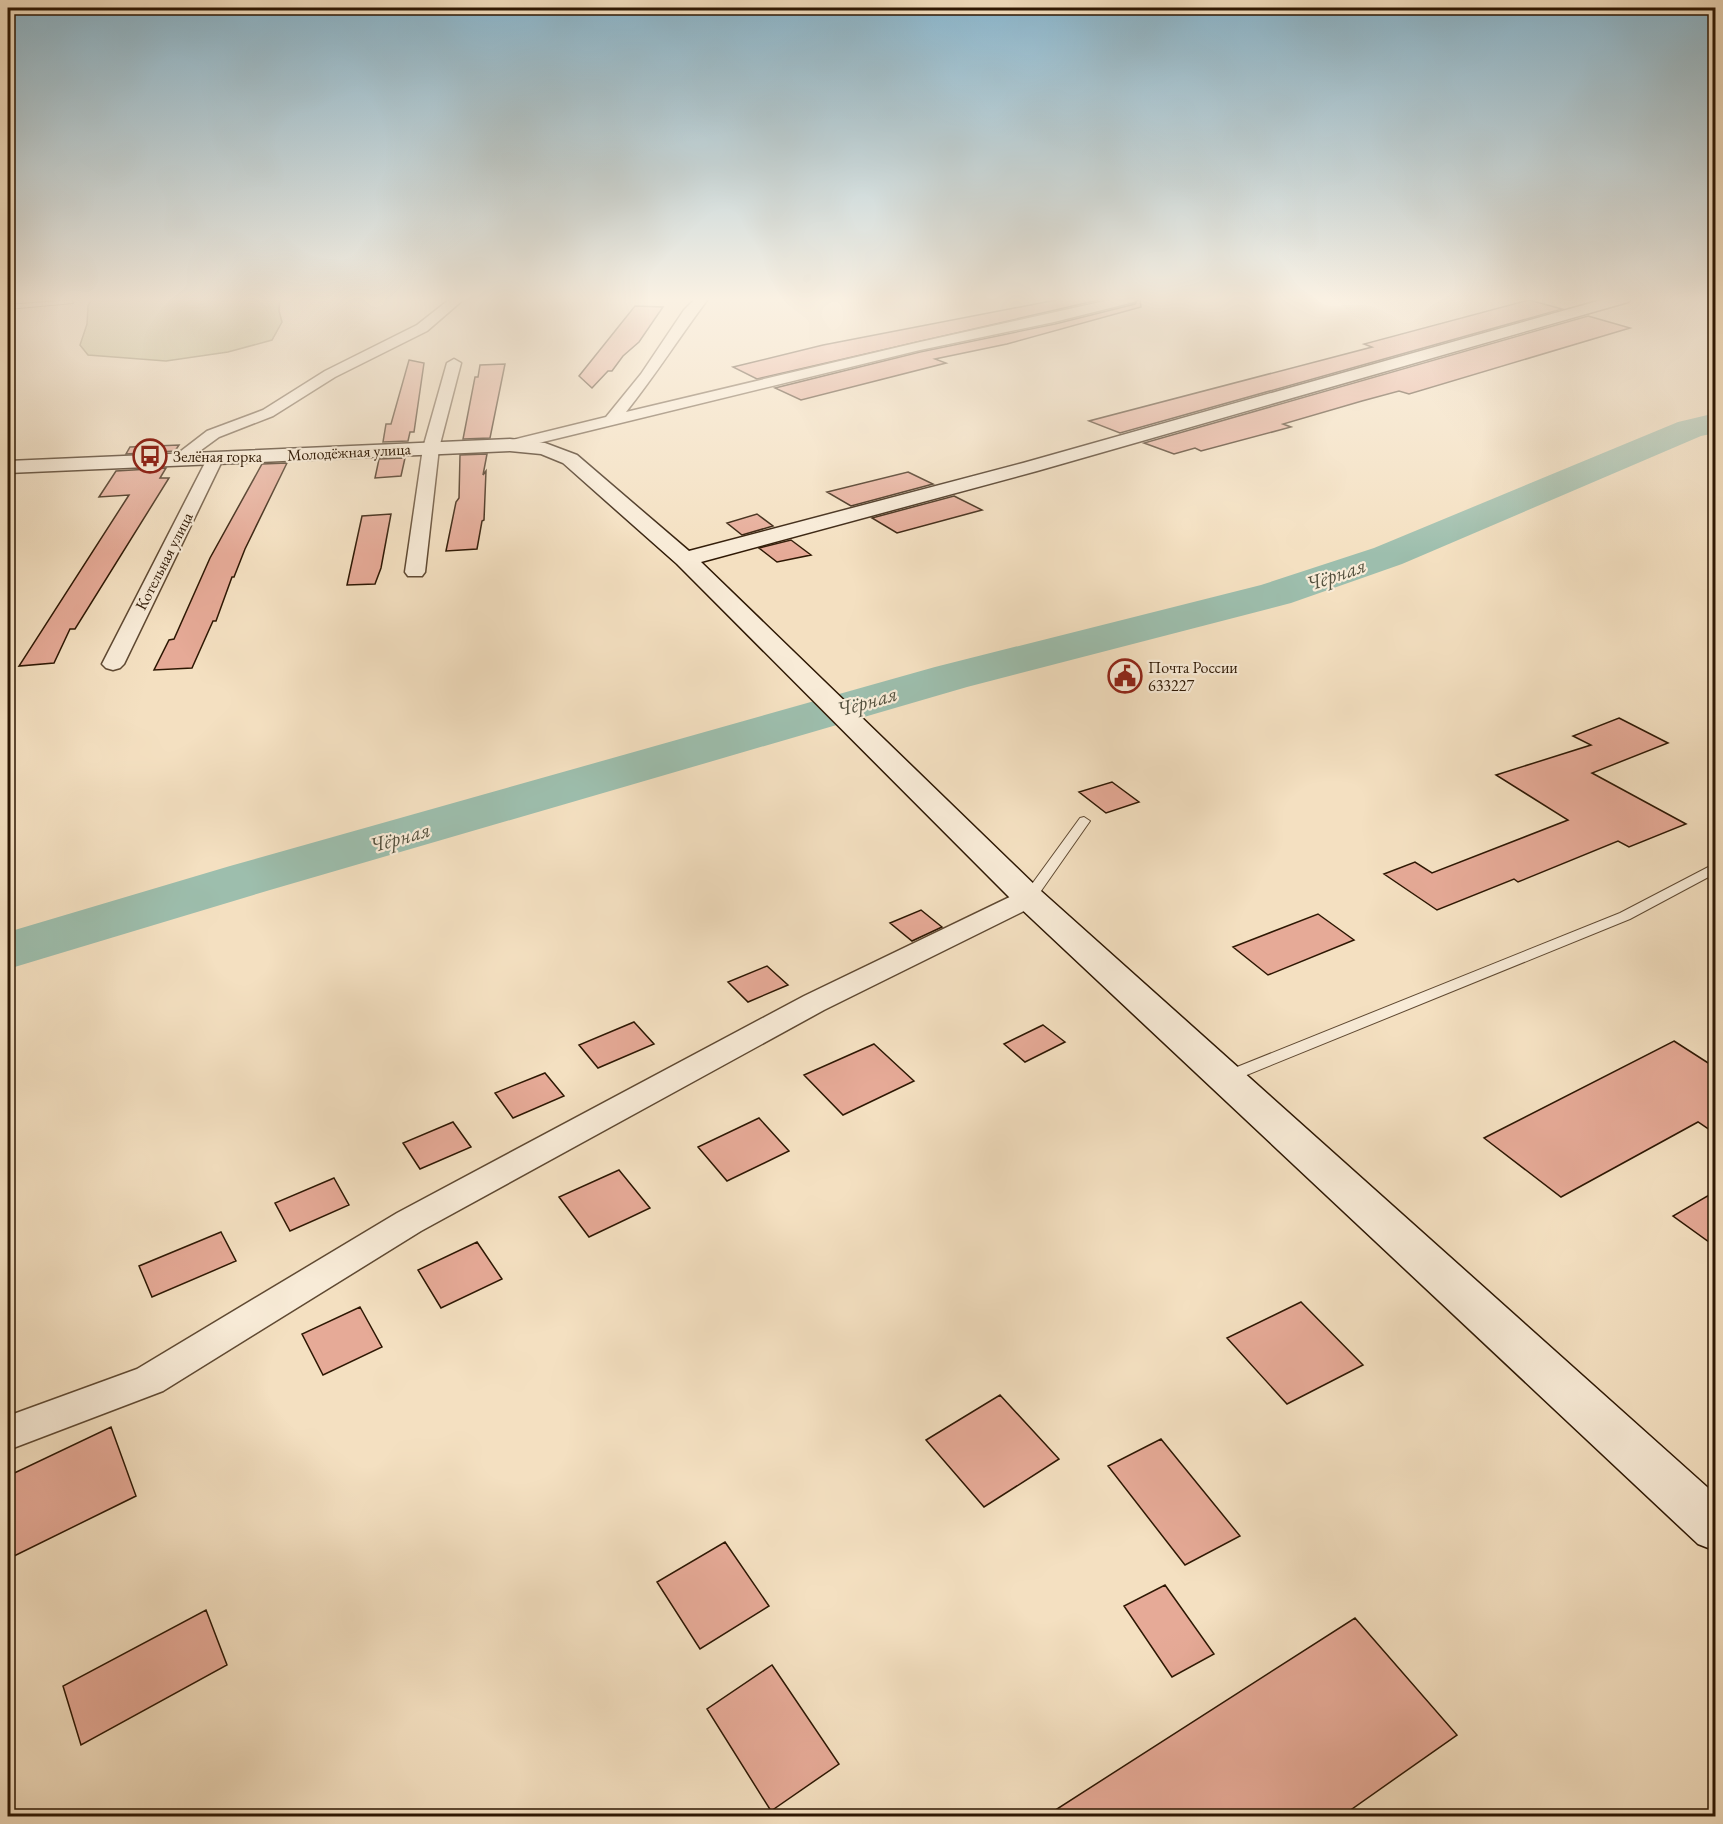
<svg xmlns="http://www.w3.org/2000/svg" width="1723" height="1824" viewBox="0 0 1723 1824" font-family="'EB Garamond',serif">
  <rect width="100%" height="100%" fill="#f4e0c1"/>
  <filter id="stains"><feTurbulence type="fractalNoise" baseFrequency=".00333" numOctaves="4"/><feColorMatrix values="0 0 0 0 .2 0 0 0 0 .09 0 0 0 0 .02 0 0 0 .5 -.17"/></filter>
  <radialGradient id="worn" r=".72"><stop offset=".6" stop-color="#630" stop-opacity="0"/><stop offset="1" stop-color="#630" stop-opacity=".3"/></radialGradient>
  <path fill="#c2c08e" stroke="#786c48" stroke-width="1.5" d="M92,299h188l-1,12 3,11 -10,18 -44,12 -62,9 -78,-6 -8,-10 7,-21 1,-18z"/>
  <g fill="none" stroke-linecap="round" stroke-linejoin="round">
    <path fill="#9dbead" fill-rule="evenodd" d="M1716,413v20l-15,3 -299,128 -111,39 -324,84 -697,203 -262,79v-37l222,-66 705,-199 326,-82 113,-37 304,-126z"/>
  </g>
  <path fill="#e6aa97" stroke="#2d1703" stroke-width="1.5" d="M1061,299h42l-346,80 -24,-12 90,-22z
    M1138,299h2l1,8 -134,37 -72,15 11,4 -145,37 -26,-12 145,-36 135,-28 80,-20z
    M1529,300l33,9 -442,124 -31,-12 283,-74 -8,-3z
    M635,306l28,1 -24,35 -16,14 -11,15h-4l-16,17 -13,-12z
    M1588,316l42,12 -221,66 -10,-3 -37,10 -79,23 8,3 -90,24 -6,-3 -21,6 -30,-11z
    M409,360l15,3 -10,69h-4l-2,9 -25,1 3,-18h5z
    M505,364l-15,74 -27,1 12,-62h3l2,-12z
    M179,445l-4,6 -49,3 4,-7z
    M487,454l-4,21 3,-4 -2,49 -2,1 -5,28 -31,2 10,-49 3,-4 1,-43z
    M405,458l-4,18 -26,2 4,-19z
    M287,463l-42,86 -11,28h-2l-16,44h-3l-21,47 -38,2 15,-30 5,-1 36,-81 52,-94z
    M166,468l-6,10h9l-94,151h-5l-16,34 -35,3 110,-171 -30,2 17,-26z
    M908,472l25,12 -82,22 -24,-14z
    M954,496l28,14 -85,23 -25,-15z
    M391,514l-10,54 -6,16 -28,1 15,-69z
    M757,514l16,12 -31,9 -15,-12z
    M791,540l20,15 -34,7 -18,-14z
    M1619,718l49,25 -76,30 94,51 -57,23 -11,-6 -100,41 -4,-3 -77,31 -53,-36 31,-12 17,11 136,-53 -72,-45 95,-30 -18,-9z
    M1112,782l27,20 -33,11 -27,-21z
    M921,910l21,17 -30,14 -22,-18z
    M1318,914l36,26 -86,35 -35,-28z
    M767,966l21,19 -40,17 -20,-20z
    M634,1022l20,22 -56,24 -19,-23z
    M1043,1025l22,17 -40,20 -21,-18z
    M1674,1041l42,27v66l-18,-12 -137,75 -77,-59z
    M874,1044l40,37 -71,34 -39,-40z
    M545,1073l19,23 -51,22 -18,-25z
    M759,1118l30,33 -62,30 -29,-34z
    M453,1122l18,25 -51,22 -17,-26z
    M619,1170l31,38 -61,29 -30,-40z
    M334,1178l15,27 -59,26 -15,-28z
    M1716,1191v56l-43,-31z
    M221,1232l15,29 -84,36 -13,-31z
    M477,1242l25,37 -61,29 -23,-38z
    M1301,1302l62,63 -76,39 -60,-66z
    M360,1307l22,40 -59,28 -21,-41z
    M1000,1395l59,64 -75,48 -58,-67z
    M111,1427l25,69 -128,63v-83z
    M1161,1439l79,97 -55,29 -77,-99z
    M725,1542l44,64 -69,43 -43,-67z
    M1165,1585l49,69 -42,23 -48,-71z
    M206,1610l21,55 -146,80 -18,-59z
    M1355,1618l102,117 -115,81h-296z
    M772,1665l67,99 -68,47 -64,-102z"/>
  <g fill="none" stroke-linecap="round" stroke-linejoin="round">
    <defs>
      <path id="lane" d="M71,300l2,3 -65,6v-4z
        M1084,817l6,4 -56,80h-10l-2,-3 2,-3 56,-77z
        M1716,863v10l-86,46 -398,162h-10l-3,-4 3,-4 398,-160z"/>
      <path id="street" d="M450,299h14l-37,32 -92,46 -62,39 -54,21 -37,27h-12l-2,-3 39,-30 56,-21 62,-39 92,-46z
        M695,299h13c-28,37 -53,77 -82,113l294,-70 194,-43h22l-2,3 -80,20 -134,28 -410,100 -6,-2 -2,-3 2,-3 102,-25 35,-43 43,-64z
        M454,359l7,4 -22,85 -14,124 -3,4h-14l-3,-4 18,-124 24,-85z
        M215,454l8,5 -99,205 -4,4 -7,2 -7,-2 -4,-4 105,-205z
        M1029,890l9,2 4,6 -4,6 -214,106 -403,221 -258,160 -155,59v-34l129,-47 260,-156 407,-217 216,-104z"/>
      <path id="secondary" d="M1605,299h26l-3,3 -591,169 -336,91 340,329 675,604v56l-18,-7 -681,-639 -340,-341 -114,-101 -22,-9 -31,-3 -502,22v-12l502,-22 35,4 32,12 112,96 334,-88z"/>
    </defs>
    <use href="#lane" stroke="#5f4932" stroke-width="2"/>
    <use href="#street" stroke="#5f4932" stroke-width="3"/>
    <use href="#secondary" stroke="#2d1703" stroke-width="3"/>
    <use href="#lane" fill="#f8ebd7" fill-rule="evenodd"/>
    <use href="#street" fill="#f8ebd7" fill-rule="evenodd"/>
    <use href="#secondary" fill="#f8ebd7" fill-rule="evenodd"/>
  </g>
  <linearGradient id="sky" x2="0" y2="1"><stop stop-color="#8ab8d0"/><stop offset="0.54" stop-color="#faf1e3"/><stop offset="1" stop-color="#faf1e3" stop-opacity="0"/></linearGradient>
  <rect width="1723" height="554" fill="url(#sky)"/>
  <defs>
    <symbol id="bus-ring" viewBox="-11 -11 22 22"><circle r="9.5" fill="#f8ebd7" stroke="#8f2418" stroke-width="1.5"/><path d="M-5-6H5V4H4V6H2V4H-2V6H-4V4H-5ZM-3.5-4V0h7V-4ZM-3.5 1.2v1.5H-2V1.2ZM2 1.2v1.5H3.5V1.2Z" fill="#8f2418"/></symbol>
    <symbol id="civic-ring" viewBox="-11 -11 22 22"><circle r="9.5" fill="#f8ebd7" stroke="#8f2418" stroke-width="1.5"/><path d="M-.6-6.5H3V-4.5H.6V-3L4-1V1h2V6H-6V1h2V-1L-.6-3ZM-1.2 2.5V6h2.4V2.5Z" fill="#8f2418"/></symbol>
  </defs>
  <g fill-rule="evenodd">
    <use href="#bus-ring" x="131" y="437" width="38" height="38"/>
    <use href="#civic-ring" x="1106" y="657" width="38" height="38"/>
  </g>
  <g text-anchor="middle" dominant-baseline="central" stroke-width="4.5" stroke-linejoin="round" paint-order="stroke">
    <g font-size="16" fill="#2d1703" stroke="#f8ebd7">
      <text transform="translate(349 452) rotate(-3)">Молодёжная улица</text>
      <text transform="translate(164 561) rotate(-63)">Котельная улица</text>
    </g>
    <g font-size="16" fill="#2d1703" stroke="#f8ebd7" text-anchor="start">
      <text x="173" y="456">Зелёная горка</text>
      <text x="1148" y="667">Почта России<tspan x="1148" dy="18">633227</tspan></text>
    </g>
    <g font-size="21" font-style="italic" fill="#54513e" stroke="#f8ebd7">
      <text transform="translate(1336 574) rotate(-19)">Чёрная</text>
      <text transform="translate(867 701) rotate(-16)">Чёрная</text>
      <text transform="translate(400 837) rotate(-16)">Чёрная</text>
    </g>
  </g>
  <rect width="1723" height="1824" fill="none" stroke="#f4e0c1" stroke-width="30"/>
  <rect x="9" y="9" width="1705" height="1806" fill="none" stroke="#2d1703" stroke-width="3"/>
  <rect x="15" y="15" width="1693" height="1794" fill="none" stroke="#2d1703" stroke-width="1.5"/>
  <rect width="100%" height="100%" filter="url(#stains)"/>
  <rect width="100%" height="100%" fill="url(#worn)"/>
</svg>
